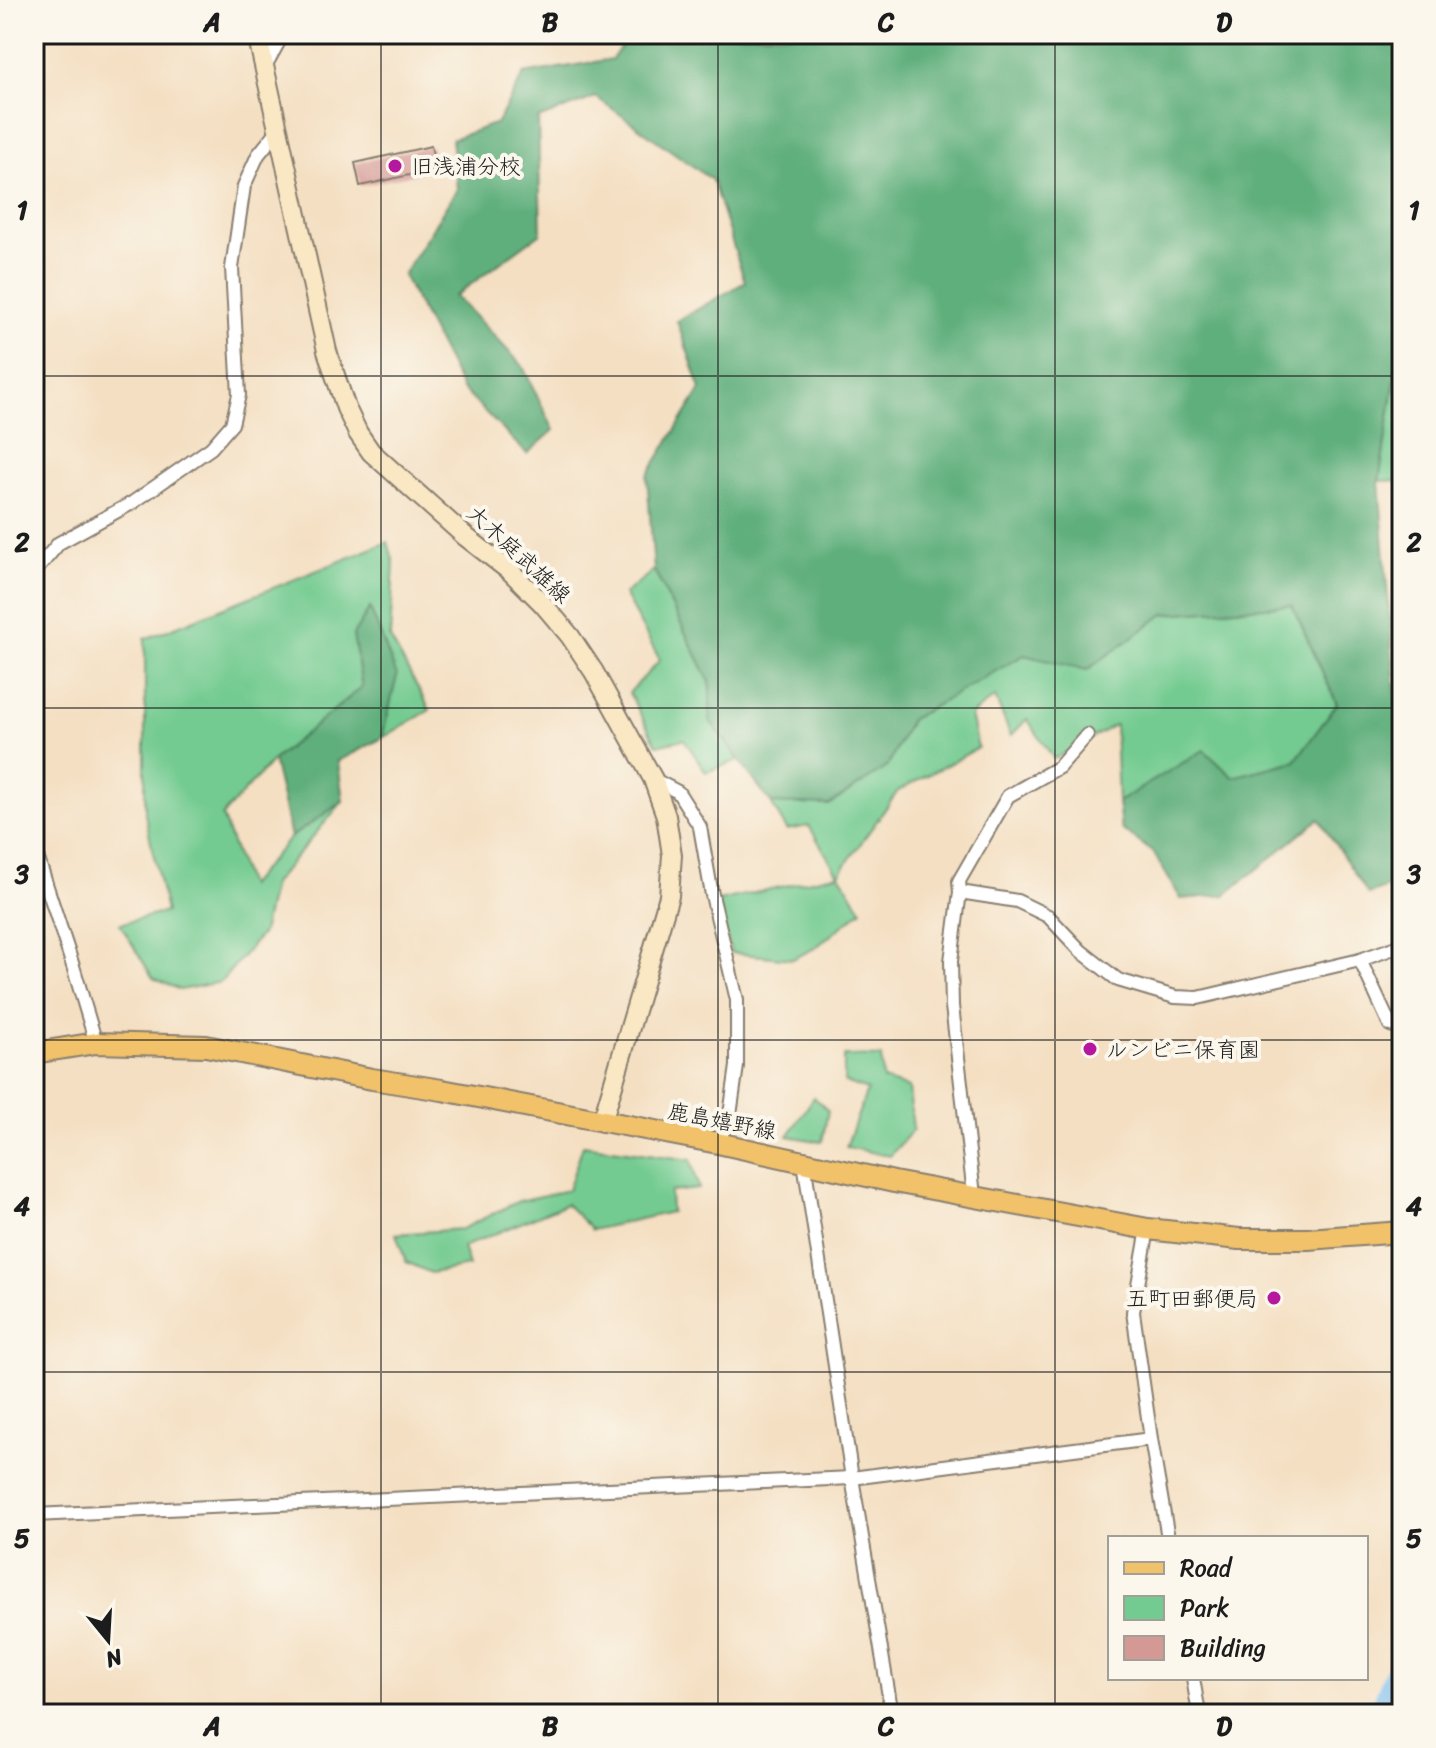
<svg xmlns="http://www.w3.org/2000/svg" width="1436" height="1748" font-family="Sriracha,'Klee One',sans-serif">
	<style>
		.green { fill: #73cb91; stroke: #487456; stroke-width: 2 }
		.forest { fill: #5eaf7b; stroke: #3d664c; stroke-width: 2 }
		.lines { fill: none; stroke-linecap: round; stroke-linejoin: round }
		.stream { stroke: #7abdf0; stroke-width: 5 }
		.river { stroke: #7abdf0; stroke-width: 28 }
		.building { fill: #d49895 }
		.street-casing { stroke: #887e6f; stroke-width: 16 }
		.secondary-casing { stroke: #887e6f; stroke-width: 22 }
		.primary-casing { stroke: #887e6f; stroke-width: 24 }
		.street { stroke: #fff; stroke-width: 12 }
		.secondary { stroke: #fae7c3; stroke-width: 18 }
		.primary { stroke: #f2c26a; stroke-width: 20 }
		.grid { fill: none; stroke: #1c1c1c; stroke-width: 2; stroke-opacity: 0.55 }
		.poi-dot { fill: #b5179e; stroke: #fbf7ec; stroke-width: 3 }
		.labels { text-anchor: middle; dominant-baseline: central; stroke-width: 8; stroke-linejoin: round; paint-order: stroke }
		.poi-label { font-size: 22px; fill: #1c1c1c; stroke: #fbf7ec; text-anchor: start }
		.street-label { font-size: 22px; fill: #1c1c1c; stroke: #fbf7ec }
		.neatline { fill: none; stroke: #1c1c1c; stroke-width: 3 }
		.grid-label { font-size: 26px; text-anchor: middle; font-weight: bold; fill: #1c1c1c }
	</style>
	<rect width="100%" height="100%" fill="#fbf7ec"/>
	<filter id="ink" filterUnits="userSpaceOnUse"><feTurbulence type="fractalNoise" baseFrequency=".0125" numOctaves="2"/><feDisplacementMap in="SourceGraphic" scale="16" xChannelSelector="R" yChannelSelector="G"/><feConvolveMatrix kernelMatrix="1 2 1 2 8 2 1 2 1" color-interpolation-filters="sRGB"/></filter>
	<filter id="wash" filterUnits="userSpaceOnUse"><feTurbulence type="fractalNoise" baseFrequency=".006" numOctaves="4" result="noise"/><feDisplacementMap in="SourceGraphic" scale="32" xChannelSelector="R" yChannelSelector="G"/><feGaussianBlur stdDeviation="1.8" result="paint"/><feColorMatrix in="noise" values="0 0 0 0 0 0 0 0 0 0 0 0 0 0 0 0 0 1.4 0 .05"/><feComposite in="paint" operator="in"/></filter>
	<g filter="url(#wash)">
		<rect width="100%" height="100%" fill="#f4dfc2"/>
		<g class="green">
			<path d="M1402,334V480L1379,481Z"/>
			<path d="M388,542L394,563L390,638L430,710L382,738L338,761L273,760L222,816L248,886L291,837L343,801L273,884L262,933L221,982L180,990L153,978L120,924L166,912L145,814V639Z"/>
			<path d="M654,570L710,682V721L739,760L706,772L684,739L657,745L629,693L660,660L624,594Z"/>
			<path d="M1293,605L1337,704L1295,762L1233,777L1204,751L1118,802L1115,725L1054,759L1027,719L1011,736L995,697L971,715L978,748L898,791L839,874L862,910L815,948L793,959L731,953L718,901L838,874L809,826L787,830L771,803L829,805L888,766L910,720L1024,655L1087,670L1164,614Z"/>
			<path d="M844,1056L881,1057L883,1080L909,1088L913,1130L890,1156L846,1147L867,1090L844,1082Z"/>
			<path d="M814,1097L828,1111L822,1142L788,1136Z"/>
			<path d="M583,1145L691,1160L699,1189L670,1192L671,1212L592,1230L566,1204L463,1247L469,1266L431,1273L406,1262L396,1234L462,1229L519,1201L568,1190Z"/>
		</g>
		<g class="forest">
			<path d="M630,34H1402V334L1379,481L1397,714L1402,740V882L1368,894L1319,819L1225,895L1181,899L1153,852L1121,829L1118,802L1204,750L1233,777L1295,761L1337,704L1292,605L1164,614L1087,670L1024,655L910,720L888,766L829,805L771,803L710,721V682L654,570L647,476L701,389L677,321L745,282L712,180L596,97L538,119L541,233L455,296L522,365L554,430L527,454L462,389L403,275L457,189L452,139L497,123L524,74L612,59Z"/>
			<path d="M370,608L397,676L382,738L338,761L343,801L291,837L273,760L362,687L353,635Z"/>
		</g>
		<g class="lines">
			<path class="stream" d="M1391,1691L1402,1689"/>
			<path class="river" d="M1383,1714L1402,1664"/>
		</g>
		<g id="blocks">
			<path class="building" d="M431,146L436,169L360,186L355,163Z"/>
		</g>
	</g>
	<g filter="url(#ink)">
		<use href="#blocks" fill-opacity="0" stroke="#887e6f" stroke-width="2"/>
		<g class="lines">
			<g class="street-casing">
				<g id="street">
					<path d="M264,68L283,34"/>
					<path d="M34,576L37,569L59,543L132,503L211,448L232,424L239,395L232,268L244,186L258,155L279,129"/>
					<path d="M653,779L678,792L700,827L712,895L737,1000V1066L730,1115L718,1143"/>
					<path d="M34,847L73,966L96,1043"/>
					<path d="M960,892L1017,901L1048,916L1081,951L1118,980L1175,997L1198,998L1360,960L1402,945"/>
					<path d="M1360,960L1390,1025L1402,1028"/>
					<path d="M804,1162L852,1478L892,1714"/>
					<path d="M974,1195L952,1006L951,961L960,892L959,881L1008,796L1059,767L1087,735"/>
					<path d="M1148,1229L1133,1312L1151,1439L1168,1538"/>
					<path d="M34,1515L852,1478L1151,1439"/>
					<path d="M1193,1678L1199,1714"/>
					<path d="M1366,1714L1402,1708"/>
				</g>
			</g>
			<g class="secondary-casing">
				<path id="secondary" d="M257,34L327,351L346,408L358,433L371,452L466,537L511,572L543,604L570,636L594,672L653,779L666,816L672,855L669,896L602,1122"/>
			</g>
			<g class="primary-casing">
				<path id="primary" d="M34,1053L96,1043L206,1046L372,1079L442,1090L718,1143L894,1182L1148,1229L1239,1239H1308L1402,1232"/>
			</g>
			<use href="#street" class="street"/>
			<use href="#secondary" class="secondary"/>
			<use href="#primary" class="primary"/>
		</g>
	</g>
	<path class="grid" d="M381,34V1714M718,34V1714M1055,34V1714M34,376H1402M34,708H1402M34,1040H1402M34,1372H1402"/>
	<g class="poi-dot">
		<circle cx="395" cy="166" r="8"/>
		<circle cx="1090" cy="1049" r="8"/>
		<circle cx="1274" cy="1298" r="8"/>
	</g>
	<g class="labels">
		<g class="poi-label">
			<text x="411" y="166">旧浅浦分校</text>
			<text x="1106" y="1049">ルンビニ保育園</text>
			<text x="1258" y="1298" text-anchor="end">五町田郵便局</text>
		</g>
		<g class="street-label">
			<text transform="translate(519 554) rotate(43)">大木庭武雄線</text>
			<text transform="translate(722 1121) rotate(11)">鹿島嬉野線</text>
		</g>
	</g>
	<rect width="1436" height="1748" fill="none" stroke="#fbf7ec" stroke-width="88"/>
	<rect x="1108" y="1536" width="260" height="144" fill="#fbf7ec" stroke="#a29f99" stroke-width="2"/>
	<rect x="1124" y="1562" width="40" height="12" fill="#f2c26a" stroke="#a29f99" stroke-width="2"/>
	<text x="1180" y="1576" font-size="24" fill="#1c1c1c">Road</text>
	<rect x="1124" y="1596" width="40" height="24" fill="#73cb91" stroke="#a29f99" stroke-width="2"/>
	<text x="1180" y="1616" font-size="24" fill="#1c1c1c">Park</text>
	<rect x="1124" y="1636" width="40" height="24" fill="#d49895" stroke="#a29f99" stroke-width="2"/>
	<text x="1180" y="1656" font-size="24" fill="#1c1c1c">Building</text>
	<g transform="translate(108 1640) rotate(162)" stroke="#fbf7ec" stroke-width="6" paint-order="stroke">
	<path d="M0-6L14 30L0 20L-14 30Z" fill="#1c1c1c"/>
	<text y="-12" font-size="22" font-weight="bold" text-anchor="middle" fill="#1c1c1c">N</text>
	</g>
	<rect x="44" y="44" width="1348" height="1660" class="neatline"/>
	<g class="grid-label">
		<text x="212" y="31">A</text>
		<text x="550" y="31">B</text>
		<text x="886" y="31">C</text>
		<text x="1224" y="31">D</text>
		<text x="22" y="219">1</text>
		<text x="1414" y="219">1</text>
		<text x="22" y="551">2</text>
		<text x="1414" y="551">2</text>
		<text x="22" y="883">3</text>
		<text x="1414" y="883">3</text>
		<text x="22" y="1215">4</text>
		<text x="1414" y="1215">4</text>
		<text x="22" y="1547">5</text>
		<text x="1414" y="1547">5</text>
		<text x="212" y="1735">A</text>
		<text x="550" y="1735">B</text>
		<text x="886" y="1735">C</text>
		<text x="1224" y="1735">D</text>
	</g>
</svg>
